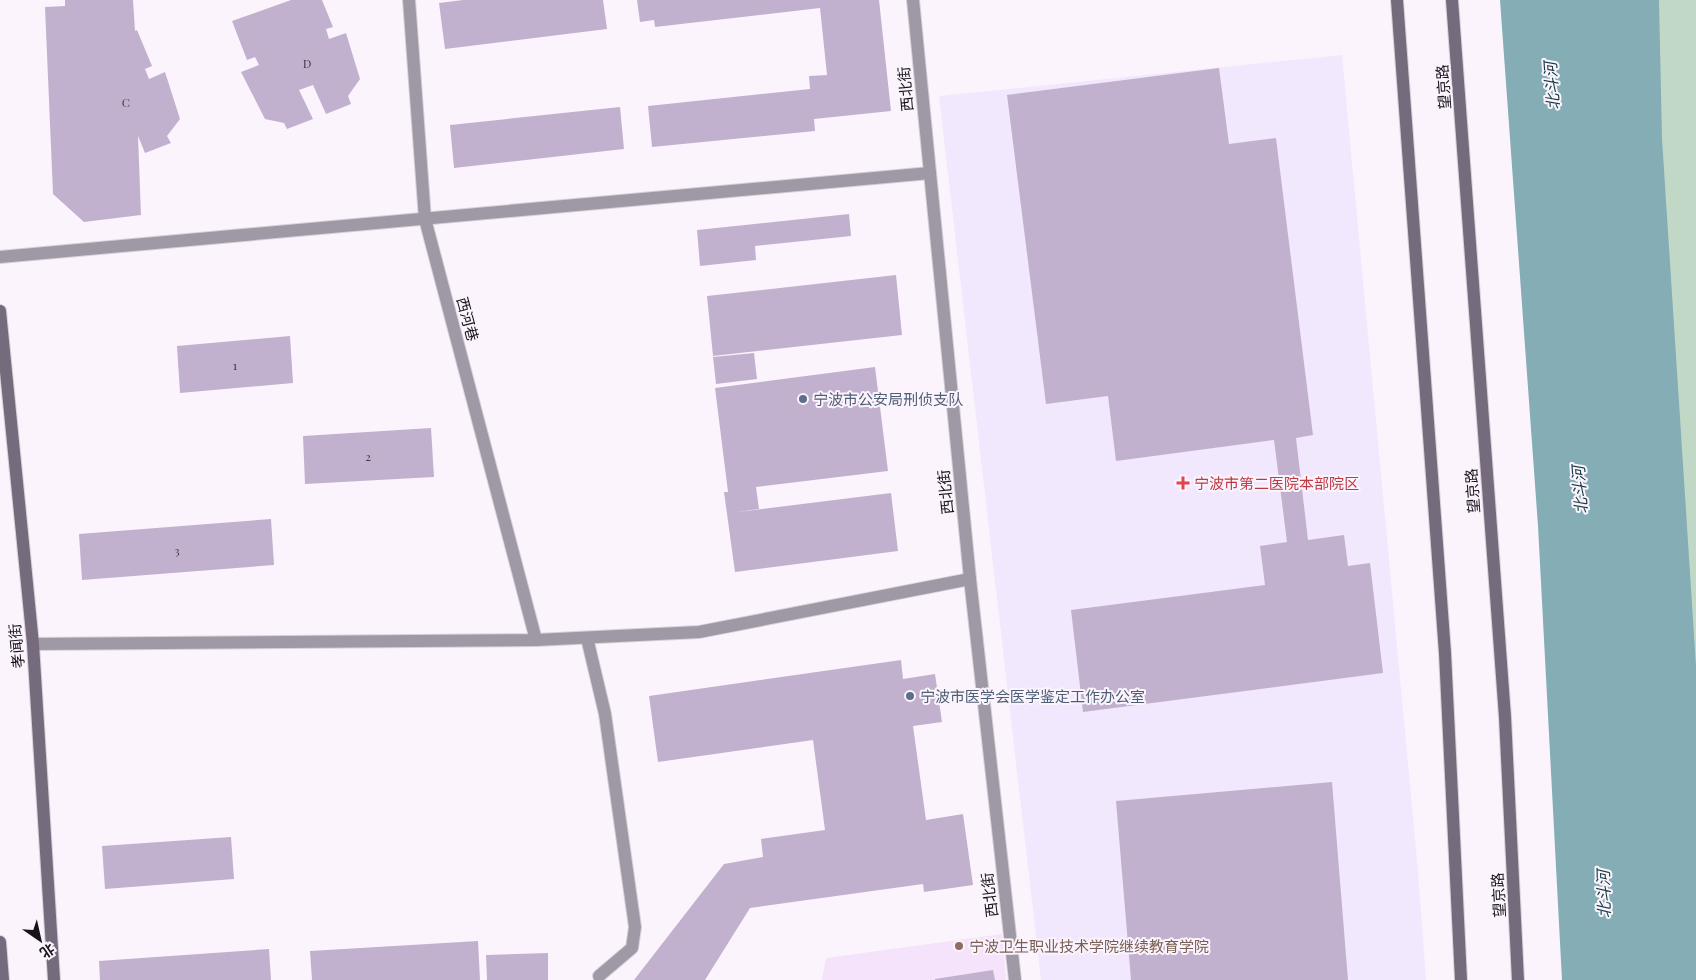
<svg xmlns="http://www.w3.org/2000/svg" width="1696" height="980" font-family="'Playfair Display','Noto Sans SC',serif">
	<style>
		.built { fill: #f4e3fb }
		.medical { fill: #f2e8fd }
		.green { fill: #c2d8c7 }
		.water { fill: #84adb5 }
		.building { fill: #c2b1ce }
		.lines { fill: none; stroke-linecap: round; stroke-linejoin: round }
		.street-casing { stroke: #d7d0d9; stroke-width: 14 }
		.secondary-casing { stroke: #d7d0d9; stroke-width: 14 }
		.street { stroke: #9f98a5; stroke-width: 12 }
		.secondary { stroke: #756b7d; stroke-width: 12 }
		.service-dot { fill: #5c6f8a; stroke: #fbf4fd; stroke-width: 2 }
		.health-dot { fill: #e0444e; stroke: #fbf4fd; stroke-width: 2 }
		.education-dot { fill: #8d6e63; stroke: #fbf4fd; stroke-width: 2 }
		.labels { text-anchor: middle; dominant-baseline: central; stroke-width: 4; stroke-linejoin: round; paint-order: stroke }
		.number-label { font-size: 12px; fill: #423a48 }
		.street-label { font-size: 15px; fill: #18131b; stroke: #fbf4fd }
		.service-label { font-size: 15px; fill: #4e5e75; stroke: #fbf4fd; text-anchor: start }
		.health-label { font-size: 15px; fill: #be3a42; stroke: #fbf4fd; text-anchor: start }
		.education-label { font-size: 15px; fill: #785e54; stroke: #fbf4fd; text-anchor: start }
		.water-label { font-size: 16px; font-style: italic; fill: #153c43; stroke: #fbf4fd }
	</style>
	<rect width="100%" height="100%" fill="#fbf4fd"/>
	<path class="built" d="M1002,934L1006,980H822L826,958Z"/>
	<path class="medical" d="M1342,55L1418,871L1426,980H1041L939,96Z"/>
	<path class="green" d="M1642,0H1696V822Z"/>
	<path class="water" d="M1500,0H1659L1662,139L1696,666V980H1562L1538,526Z"/>
	<g class="building">
		<path d="M65,0H133L135,31L137,30L152,66L145,69L149,79L165,72L180,119L167,136L171,143L145,153L138,136L141,215L84,222L53,194L45,7L65,6Z"/>
		<path d="M291,0H322L333,27L326,29L329,39L346,33L360,79L348,96L351,104L326,114L313,85L299,90L313,119L287,129L284,123L265,119L241,72L259,65L255,57L247,60L232,21Z"/>
		<path d="M463,0H603L607,29L445,49L439,3Z"/>
		<path d="M637,0H879L891,111L814,119L815,131L652,147L648,106L810,89L809,76L827,75L820,8L655,27L654,20L640,22Z"/>
		<path d="M1219,68L1229,144L1276,138L1313,435L1296,438L1308,540L1344,535L1348,566L1370,563L1383,673L1083,712L1071,610L1265,585L1260,546L1287,542L1274,440L1116,461L1108,396L1046,404L1007,95Z"/>
		<path d="M620,107L624,149L454,168L450,125Z"/>
		<path d="M849,214L851,236L755,246L756,260L700,266L697,230Z"/>
		<path d="M896,275L902,335L713,356L707,296Z"/>
		<path d="M290,336L293,383L180,393L177,346Z"/>
		<path d="M754,353L757,379L716,384L713,357Z"/>
		<path d="M875,367L888,471L756,487L759,509L730,513L891,493L898,551L735,572L724,492H728L715,388Z"/>
		<path d="M431,428L434,477L305,484L303,436Z"/>
		<path d="M271,519L274,565L82,580L79,534Z"/>
		<path d="M901,660L903,679L935,674L942,722L913,726L926,820L963,814L973,885L924,892L923,884L750,908L705,980H634L724,864L763,857L761,839L825,830L813,740L658,762L649,696Z"/>
		<path d="M1332,782L1348,980H1131L1116,801Z"/>
		<path d="M231,837L234,879L105,889L102,846Z"/>
		<path d="M478,941L480,980H312L310,951Z"/>
		<path d="M269,949L271,980H100L99,961Z"/>
		<path d="M548,953V980H487L486,955Z"/>
		<path d="M993,970L995,980H935V979Z"/>
	</g>
	<g class="lines">
		<g class="street-casing">
			<g id="street">
				<path d="M409,0L425,219L536,640"/>
				<path d="M913,0L970,579L1015,980"/>
				<path d="M0,257L930,173"/>
				<path d="M587,638L605,714L635,927L632,948L599,976"/>
				<path d="M33,644L536,640L699,632L970,579"/>
			</g>
		</g>
		<g class="secondary-casing">
			<g id="secondary">
				<path d="M1397,0L1445,653L1461,980"/>
				<path d="M1452,0L1505,717L1518,980"/>
				<path d="M0,311L33,644L54,980"/>
				<path d="M0,942L3,980"/>
			</g>
		</g>
		<use href="#street" class="street"/>
		<use href="#secondary" class="secondary"/>
	</g>
	<g class="service-dot">
		<circle cx="803" cy="399" r="5"/>
		<circle cx="910" cy="696" r="5"/>
	</g>
	<path class="health-dot" d="M1180.5 475.5h5v5h5v5h-5v5h-5v-5h-5v-5h5z"/>
	<circle class="education-dot" cx="959" cy="946" r="5"/>
	<g class="labels">
		<g class="number-label">
			<text x="307" y="63">D</text>
			<text x="126" y="102">C</text>
			<text x="235" y="365">1</text>
			<text x="368" y="456">2</text>
			<text x="177" y="550">3</text>
		</g>
		<g class="street-label">
			<text transform="translate(1443 87) rotate(-94)">望京路</text>
			<text transform="translate(905 89) rotate(-95)">西北街</text>
			<text transform="translate(468 319) rotate(75)">西河巷</text>
			<text transform="translate(1472 491) rotate(-94)">望京路</text>
			<text transform="translate(945 492) rotate(-96)">西北街</text>
			<text transform="translate(16 646) rotate(-95)">孝闻街</text>
			<text transform="translate(989 895) rotate(-97)">西北街</text>
			<text transform="translate(1498 895) rotate(-93)">望京路</text>
		</g>
		<g class="service-label">
			<text x="813" y="399">宁波市公安局刑侦支队</text>
			<text x="920" y="696">宁波市医学会医学鉴定工作办公室</text>
		</g>
		<g class="health-label">
			<text x="1194" y="483">宁波市第二医院本部院区</text>
		</g>
		<g class="education-label">
			<text x="969" y="946">宁波卫生职业技术学院继续教育学院</text>
		</g>
		<g class="water-label">
			<text transform="translate(1551 86) rotate(-94)">北斗河</text>
			<text transform="translate(1579 490) rotate(-94)">北斗河</text>
			<text transform="translate(1603 894) rotate(-91)">北斗河</text>
		</g>
	</g>
	<g transform="translate(40 940) rotate(146)" stroke="#fbf4fd" stroke-width="4" paint-order="stroke">
	<path d="M0-4L9 19L0 12L-9 19Z" fill="#18131b"/>
	<text y="-8" font-size="14" font-weight="bold" text-anchor="middle" fill="#18131b">北</text>
	</g>
</svg>
